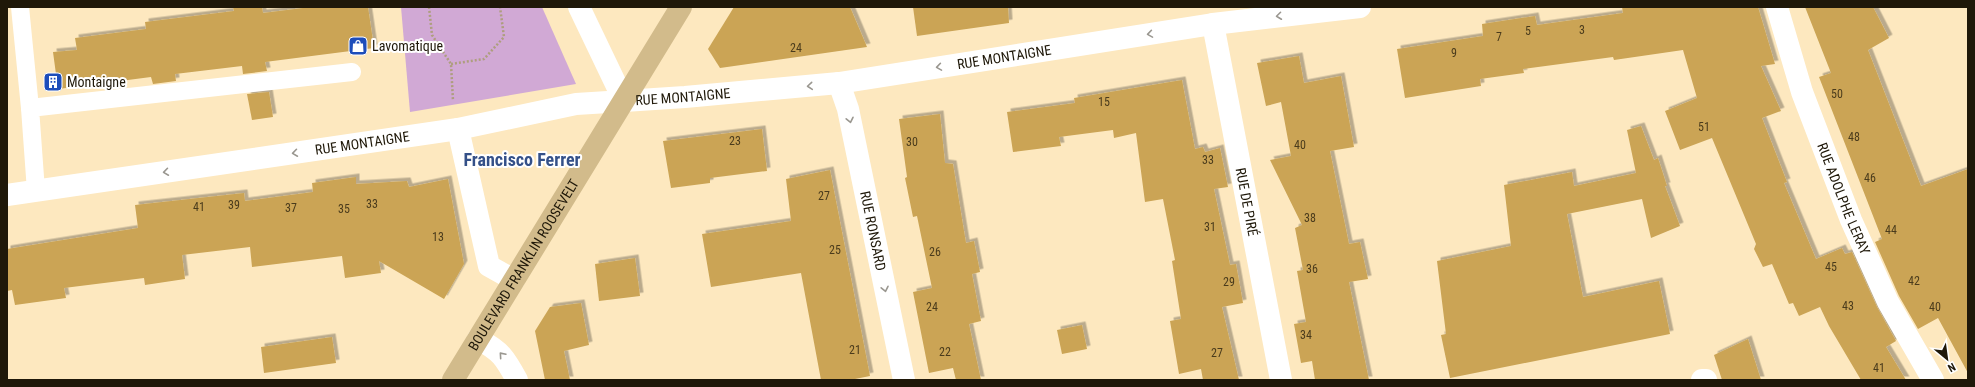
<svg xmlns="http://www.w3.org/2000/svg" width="1975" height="387" font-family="'Roboto Condensed',sans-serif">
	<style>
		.green { fill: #d1a9d5 }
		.building { fill: #cba454; filter: url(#shadow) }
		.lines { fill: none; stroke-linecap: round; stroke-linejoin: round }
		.path { stroke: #ae9e7e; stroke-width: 2.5; stroke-dasharray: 2 2; stroke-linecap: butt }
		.service { stroke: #fff; stroke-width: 18 }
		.pedestrian { stroke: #fff; stroke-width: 22 }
		.minor { stroke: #fff; stroke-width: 22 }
		.tertiary { stroke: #fff; stroke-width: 22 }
		.primary { stroke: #d2bb8b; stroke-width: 22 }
		.oneway { stroke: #9a9790 }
		.labels { text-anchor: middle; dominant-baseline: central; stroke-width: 4; stroke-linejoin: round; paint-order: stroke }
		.number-label { font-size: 12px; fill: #4a3b1c }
		.poi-label { font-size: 14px; fill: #1f1809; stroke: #fff; text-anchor: start }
		.street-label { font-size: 14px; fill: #1f1809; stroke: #fff }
		.district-label { font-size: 18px; font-weight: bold; fill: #345088; stroke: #fff }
	</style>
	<defs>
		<filter id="shadow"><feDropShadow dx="3.5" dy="-3.5" stdDeviation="0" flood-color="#0004"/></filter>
	</defs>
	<rect width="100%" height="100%" fill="#fde8bf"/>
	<path class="green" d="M401,7H542L576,84L410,112Z"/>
	<g class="building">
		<path d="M233,7H262L263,13L311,7H368L374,48L265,62L267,71L243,74L242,66L175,74L176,81L153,84L151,77L58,89L53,52L77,50L75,38L146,29L145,22L234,11Z"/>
		<path d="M734,7H850L867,47L720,68L708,49Z"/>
		<path d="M913,7H1008L1009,23L917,36Z"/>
		<path d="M1622,7H1758L1775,64L1761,66L1781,111L1762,118L1787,182L1784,183L1816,259L1842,248L1845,254L1852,252L1877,307L1896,341L1886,347L1906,380H1861L1829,326L1820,307L1799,316L1793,303L1789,304L1772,264L1763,267L1754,249L1756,244L1712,138L1680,150L1665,111L1697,98L1683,50L1614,60L1613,57L1523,69L1524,73L1480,79L1481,86L1405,98L1397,49L1483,36L1482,24L1535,16L1537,25L1623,13Z"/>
		<path d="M1805,7H1873L1889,38L1868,50L1921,186L1968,169V373L1938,318L1918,329L1899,296L1875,242L1882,239L1819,77L1831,73Z"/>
		<path d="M1299,56L1304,83L1341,76L1354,147L1330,151L1349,244L1360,242L1368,279L1349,282L1369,380H1315L1312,361L1301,363L1294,324L1306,322L1297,271L1303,270L1295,228L1302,225L1270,160L1291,156L1281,102L1266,106L1257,63Z"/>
		<path d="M1182,80L1195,149L1203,147L1205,152L1220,148L1228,187L1214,189L1230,265L1236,264L1243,303L1222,307L1239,380H1203L1201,369L1179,374L1170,321L1181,319L1172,261L1175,260L1163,199L1145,202L1136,133L1114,138L1113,130L1059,137L1061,146L1013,152L1007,112L1075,103L1074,98Z"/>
		<path d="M269,92L273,117L252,120L247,94Z"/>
		<path d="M940,114L945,163L953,164L966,243L974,241L980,272L972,274L981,321L969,324L981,380H956L953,368L929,373L913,292L932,288L917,216L913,217L905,178L907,177L899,119Z"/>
		<path d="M1641,126L1654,160L1658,158L1667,186H1665L1680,226L1651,238L1642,199L1567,214L1583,297L1659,281L1670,334L1450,378L1441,335L1446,334L1437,261L1511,246L1504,185L1572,172L1574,186L1636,173L1627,130Z"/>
		<path d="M762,129L767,171L710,178V183L671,188L663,141Z"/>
		<path d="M830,170L870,376L850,380H821L801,273L711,287L702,234L791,221L786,179Z"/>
		<path d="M356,177V184L407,181L409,187L448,179L464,264L444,299L379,261L381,273L345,278L342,256L252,267L250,247L182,255L185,279L145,285L144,278L64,288L66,298L15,305L12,290L7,291V249L138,228L135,205L244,193L245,201L313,192L312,183Z"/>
		<path d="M635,258L640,296L599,301L595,264Z"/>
		<path d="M581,303L589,345L564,351L570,380H545L535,331L550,307Z"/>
		<path d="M1082,325L1087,349L1062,354L1057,330Z"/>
		<path d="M332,337L336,363L264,373L261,347Z"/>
		<path d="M1748,339L1761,380H1722L1714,355Z"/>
	</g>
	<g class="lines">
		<g class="path">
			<path d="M429,7L432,35L451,64L453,101"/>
			<path d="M451,64L484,59L504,37L500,7"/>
		</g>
		<g class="service">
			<path d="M20,7L30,108"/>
			<path d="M36,191L30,108L352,72"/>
		</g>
		<path class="pedestrian" d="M458,129L576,104L624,101"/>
		<g class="minor">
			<path id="s1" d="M1777,7L1802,92L1851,220L1888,302L1933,380"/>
			<path id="s2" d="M1213,24L1281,380"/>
			<path id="s3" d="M839,83L848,109L904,380"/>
			<path id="s4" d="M624,101L685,97L839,83L1213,24L1360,7"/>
			<path id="s5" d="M7,195L458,129L489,266L514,280"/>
			<path d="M478,339C501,351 505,358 517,380"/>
			<path d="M1702,380H1706"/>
		</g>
		<path class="tertiary" d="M579,7L624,101"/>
		<path class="primary" id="s6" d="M453,380L681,7"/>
	</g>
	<defs><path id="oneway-chevron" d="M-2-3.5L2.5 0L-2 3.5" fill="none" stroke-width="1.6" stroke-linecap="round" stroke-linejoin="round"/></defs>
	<g class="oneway">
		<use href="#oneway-chevron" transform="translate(1279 16) rotate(173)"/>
		<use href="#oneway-chevron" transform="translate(1150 34) rotate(171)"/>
		<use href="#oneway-chevron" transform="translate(939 67) rotate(171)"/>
		<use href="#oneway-chevron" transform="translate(810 86) rotate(175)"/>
		<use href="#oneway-chevron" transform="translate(850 120) rotate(78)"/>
		<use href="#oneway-chevron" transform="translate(295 153) rotate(172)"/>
		<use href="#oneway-chevron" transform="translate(166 172) rotate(172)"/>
		<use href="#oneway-chevron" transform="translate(885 289) rotate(78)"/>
		<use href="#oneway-chevron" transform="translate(502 355) rotate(-131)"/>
	</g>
	<defs>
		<g id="shop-square" transform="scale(1)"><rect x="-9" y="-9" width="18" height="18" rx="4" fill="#1d4dba" stroke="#fff"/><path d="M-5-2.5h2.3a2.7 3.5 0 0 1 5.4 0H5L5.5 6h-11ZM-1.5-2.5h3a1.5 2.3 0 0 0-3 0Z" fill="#fff"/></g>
		<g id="building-square" transform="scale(1)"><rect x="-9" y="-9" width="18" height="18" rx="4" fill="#1d4dba" stroke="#fff"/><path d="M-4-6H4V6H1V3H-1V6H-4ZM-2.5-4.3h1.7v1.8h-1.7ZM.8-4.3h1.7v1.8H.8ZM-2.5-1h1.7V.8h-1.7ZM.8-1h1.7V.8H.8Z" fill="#fff"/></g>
	</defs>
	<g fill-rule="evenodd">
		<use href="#shop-square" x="358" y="46"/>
		<use href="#building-square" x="53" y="82"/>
	</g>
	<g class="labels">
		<g class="number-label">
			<text x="1582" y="30">3</text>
			<text x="1528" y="31">5</text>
			<text x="1499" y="37">7</text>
			<text x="796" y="48">24</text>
			<text x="1454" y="53">9</text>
			<text x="1837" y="94">50</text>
			<text x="1104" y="102">15</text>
			<text x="1704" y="127">51</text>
			<text x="1854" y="137">48</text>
			<text x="735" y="141">23</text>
			<text x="912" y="142">30</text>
			<text x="1300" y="145">40</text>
			<text x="1208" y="160">33</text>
			<text x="1870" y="178">46</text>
			<text x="824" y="196">27</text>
			<text x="372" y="204">33</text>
			<text x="234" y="205">39</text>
			<text x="199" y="207">41</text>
			<text x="291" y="208">37</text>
			<text x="344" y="209">35</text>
			<text x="1310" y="218">38</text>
			<text x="1210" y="227">31</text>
			<text x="1891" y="230">44</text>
			<text x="438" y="237">13</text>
			<text x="835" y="250">25</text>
			<text x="935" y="252">26</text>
			<text x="1831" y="267">45</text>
			<text x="1312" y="269">36</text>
			<text x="1914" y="281">42</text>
			<text x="1229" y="282">29</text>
			<text x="1848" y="306">43</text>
			<text x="932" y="307">24</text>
			<text x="1935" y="307">40</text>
			<text x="1306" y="335">34</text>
			<text x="855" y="350">21</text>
			<text x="945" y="352">22</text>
			<text x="1217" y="353">27</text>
			<text x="1879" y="368">41</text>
		</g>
		<g class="poi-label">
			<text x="372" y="46">Lavomatique</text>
			<text x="67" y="82">Montaigne</text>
		</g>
		<g class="street-label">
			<text stroke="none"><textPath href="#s4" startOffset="383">RUE MONTAIGNE</textPath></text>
			<text stroke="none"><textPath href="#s4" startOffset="59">RUE MONTAIGNE</textPath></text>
			<text stroke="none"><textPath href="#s5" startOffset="359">RUE MONTAIGNE</textPath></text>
			<text stroke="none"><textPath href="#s1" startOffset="203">RUE ADOLPHE LERAY</textPath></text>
			<text stroke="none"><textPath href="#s2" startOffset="181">RUE DE PIRÉ</textPath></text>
			<text stroke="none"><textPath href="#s3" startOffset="152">RUE RONSARD</textPath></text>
			<text stroke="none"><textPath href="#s6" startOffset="135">BOULEVARD FRANKLIN ROOSEVELT</textPath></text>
		</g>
		<g class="district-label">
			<text x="522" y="159">Francisco Ferrer</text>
		</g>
	</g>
	<rect width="1975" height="387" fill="none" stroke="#1f1809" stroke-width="16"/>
	<g transform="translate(1947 359) rotate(151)" stroke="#ffffff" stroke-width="3" paint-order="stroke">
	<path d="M0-3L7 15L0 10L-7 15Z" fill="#1f1809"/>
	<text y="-6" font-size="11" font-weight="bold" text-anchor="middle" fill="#1f1809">N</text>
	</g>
</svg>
